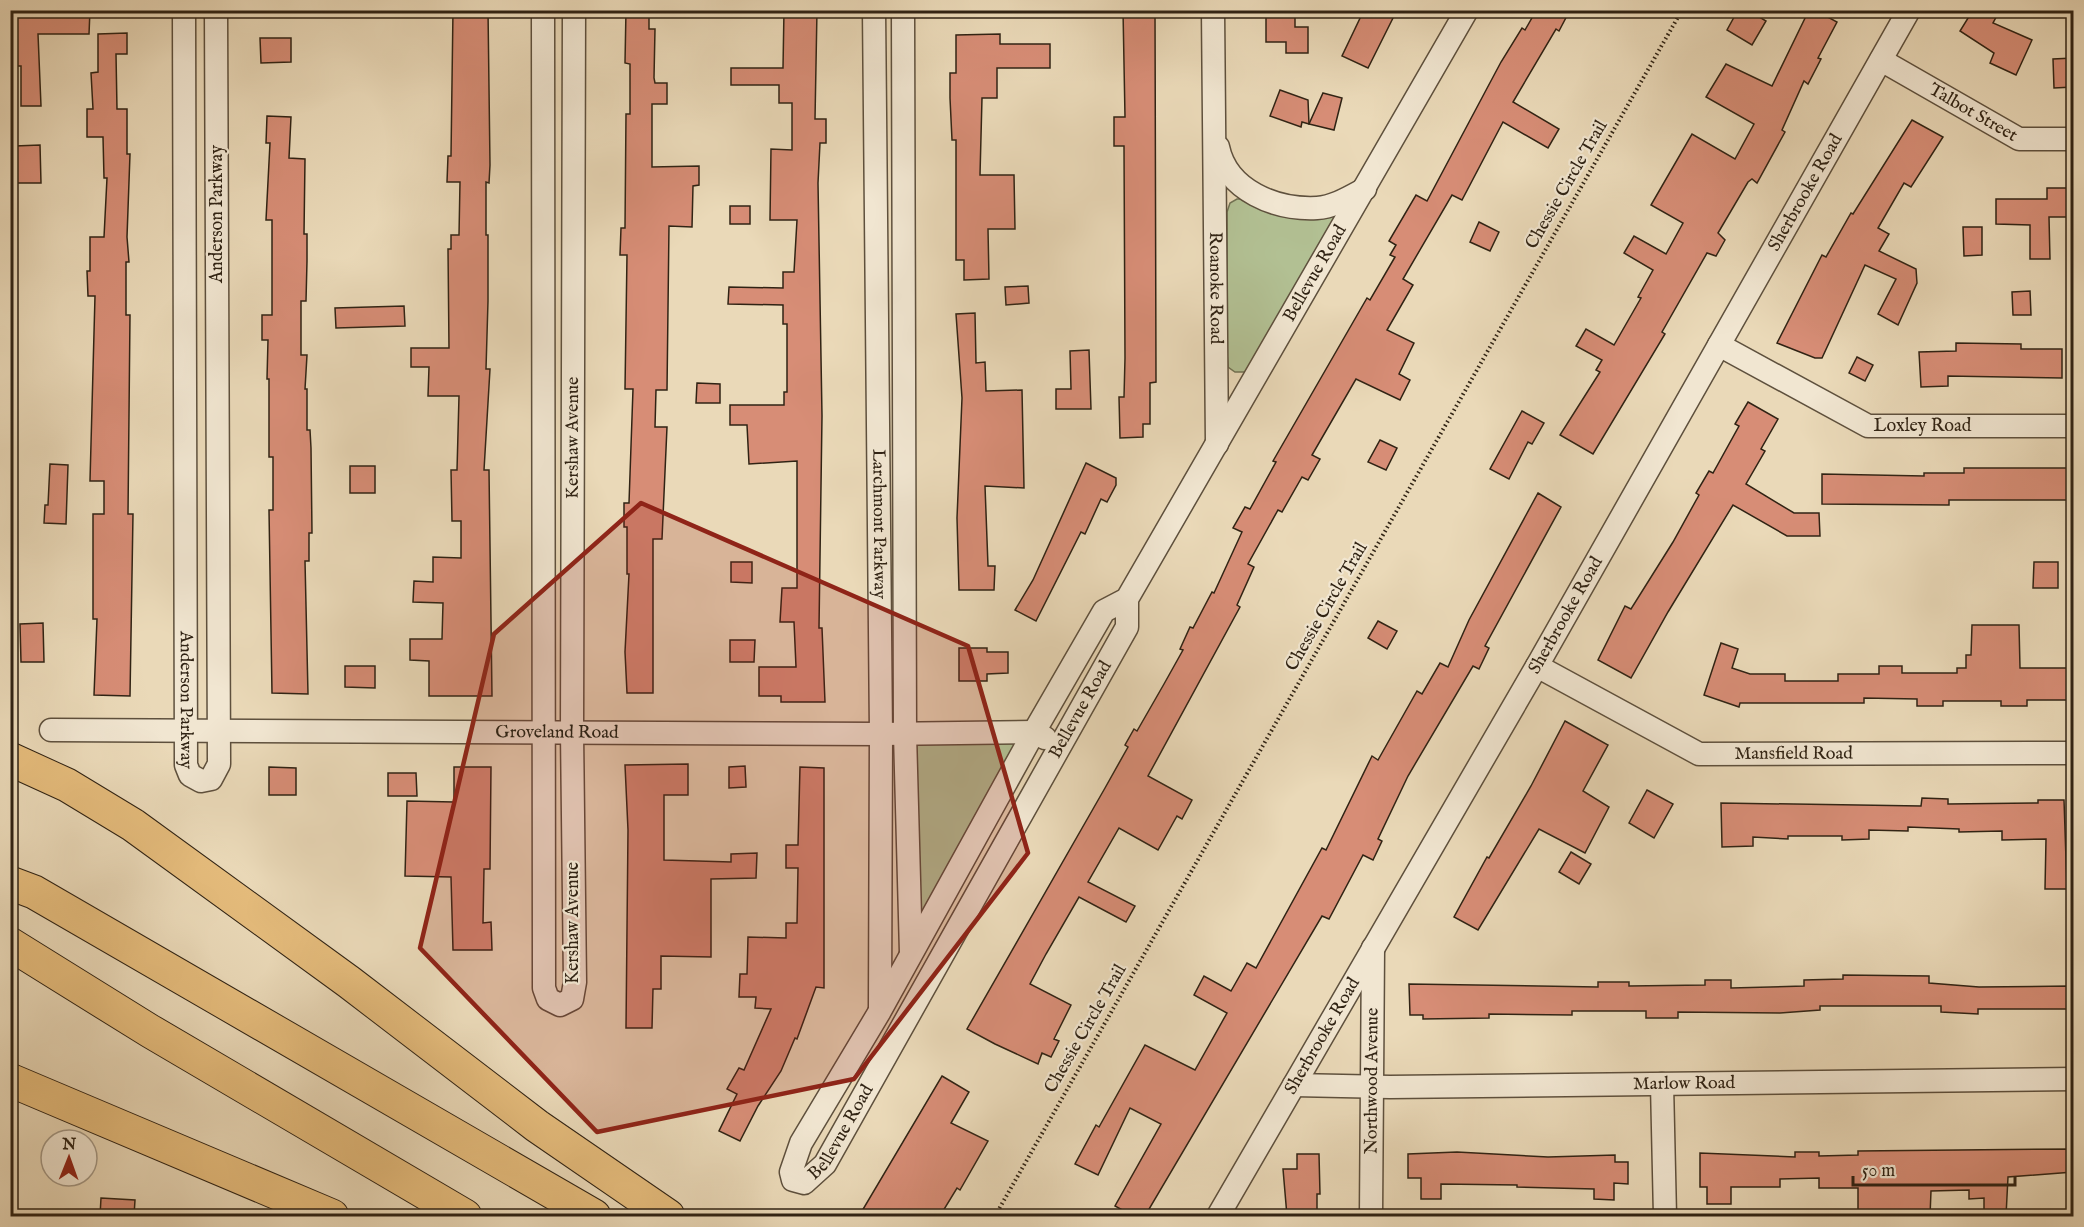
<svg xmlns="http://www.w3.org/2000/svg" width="2084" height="1227" font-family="'IM FELL English',serif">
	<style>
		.green { fill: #b2c093; stroke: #717254; stroke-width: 1.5 }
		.building { fill: #d78d76; stroke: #302314; stroke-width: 1.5 }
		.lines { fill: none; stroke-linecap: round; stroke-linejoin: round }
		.minor-casing { stroke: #5e503d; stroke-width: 25 }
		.motorway-casing { stroke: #302314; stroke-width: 35 }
		.path { stroke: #302314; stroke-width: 4; stroke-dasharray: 1.5 3; stroke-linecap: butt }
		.minor { stroke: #f1e6d1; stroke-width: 22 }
		.motorway { stroke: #e5bc7c; stroke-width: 33 }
		.marked { fill: #8f2418; fill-opacity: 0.2; stroke: #8f2418; stroke-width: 4.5; stroke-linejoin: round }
		.labels { text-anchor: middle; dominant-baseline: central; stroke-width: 4.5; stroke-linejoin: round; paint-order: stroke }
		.street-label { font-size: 18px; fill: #302314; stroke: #f1e6d1 }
	</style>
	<rect width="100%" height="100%" fill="#ead9b8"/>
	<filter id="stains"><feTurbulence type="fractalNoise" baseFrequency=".00333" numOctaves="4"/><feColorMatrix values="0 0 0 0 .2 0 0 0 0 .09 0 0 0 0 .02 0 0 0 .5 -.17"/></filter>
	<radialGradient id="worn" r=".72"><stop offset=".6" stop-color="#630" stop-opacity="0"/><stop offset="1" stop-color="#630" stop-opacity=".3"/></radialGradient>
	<g class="green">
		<path d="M1237,199H1247L1294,217L1341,216L1247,372H1235L1228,367L1227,353V212L1230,203Z"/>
		<path d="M1025,736L929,905L922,911L917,906L911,739Z"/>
	</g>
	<g class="building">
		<path d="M13,10H90L89,34H38L41,106H21V66H13Z"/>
		<path d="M453,10H488L490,165L489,183L486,182V235H488V301L486,369H490L484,470H489L492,696H429V661L410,660V639H442L443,603L413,602L414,581L433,582V557L461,558V521H452L451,470H457L459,396H428L429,367H411V348H449L448,249H451V235H459L460,182H447L448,156H451Z"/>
		<path d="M626,10H649V29H655L654,78L655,83H667V104H652V167L699,166V185L693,186L692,227L669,226L667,390H656L655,427H667L662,539H653V693H627L625,652L629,574H627V527H624V503H629L633,389H625L627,255H620L621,228H625L626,114H630V64L625,63Z"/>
		<path d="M784,10H817L815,119H826V143H820L818,183L822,416L819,628H822L825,702H781V696H759V667H796L794,622H780L782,588H797V461L749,464L747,425H730V405H784V392H787V324H783V305L728,304L729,287L783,288V272H794L797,220H770L771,149L792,150V103H779V85H731V68H783Z"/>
		<path d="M1123,10H1155L1156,382L1150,383V424H1143V437L1120,438L1119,397H1124L1125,358L1124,146H1114V117H1125Z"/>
		<path d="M1522,10H1570L1559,31L1556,29L1513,102L1559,129L1548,148L1503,122L1462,200L1452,195L1403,279L1413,285L1387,330L1414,343L1399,374L1410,380L1400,400L1356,379L1312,455L1320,459L1308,480L1302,477L1282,512L1278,510L1248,564L1254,567L1237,605L1240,607L1148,776L1192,800L1182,819L1177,816L1158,850L1119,828L1088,882L1135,906L1126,922L1079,897L1046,954L1030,984L1071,1005L1054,1039L1059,1041L1051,1057L1042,1053L1038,1064L995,1044L967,1029L1105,788L1128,747L1125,745L1134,729L1137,731L1164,684L1183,650L1180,649L1190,627L1193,628L1212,592L1214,593L1242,532L1233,528L1245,507L1250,509L1276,462L1273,461L1367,298L1370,300L1395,257L1390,255L1396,245L1389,241L1416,195L1427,201L1501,62L1522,28L1525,30L1533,16Z"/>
		<path d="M1738,10H1748L1766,21L1752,45L1727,30Z"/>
		<path d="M1809,10H1815L1837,22L1818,58L1821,59L1808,84L1804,81L1782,130L1785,132L1757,183L1752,179L1748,182L1718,233L1725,240L1716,256L1707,253L1662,332L1665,334L1593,454L1560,435L1600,372L1596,370L1602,360L1576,346L1586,329L1614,345L1641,298L1638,297L1653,270L1624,253L1634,236L1666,254L1683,223L1651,205L1692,134L1735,159L1754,124L1706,97L1726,64L1772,86Z"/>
		<path d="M1973,10H2000L1993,23L2032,40L2016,75L1990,63L1994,53L1960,31Z"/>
		<path d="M1266,12H1295V27H1308V53H1286V42H1266Z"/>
		<path d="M1363,12H1396L1368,68L1342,56Z"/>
		<path d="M127,33V54H116L117,109H127V154H130L127,237L129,262H126V315H130L128,514H133L130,696L94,695L97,619H93V514H104V481H90L95,296H88L87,271H90V237H104L107,178H104L103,137H87V109H93L91,73L98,72V34Z"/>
		<path d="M1000,34V44H1050V68H997V98H982L980,175H1014L1015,229H988L989,279L964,280V260H956V140H952L950,98V73H956V35Z"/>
		<path d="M260,38H291V62L261,63Z"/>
		<path d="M2073,58V87L2054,88L2053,59Z"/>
		<path d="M1280,90L1308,100L1309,124L1302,122L1301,127L1270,116Z"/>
		<path d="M1323,93L1342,98L1334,130L1309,124Z"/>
		<path d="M267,116L291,117L289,158L305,159L304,234H307V261L306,301H301V355H307L305,389H307V430H310L311,448L312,533H309V561H305L308,694L272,693L269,510H273V457H269V379H267L268,340H262V315H272V220H266L270,143H266Z"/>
		<path d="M1912,120L1943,137L1911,187L1904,183L1878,228L1889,234L1879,251L1916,269L1917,283L1898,325L1878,314L1896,279L1865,265L1822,358H1815L1777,343L1822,255L1826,257L1851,213L1853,214Z"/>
		<path d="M40,145L41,183H16L15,146Z"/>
		<path d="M2047,188H2071V217H2049L2050,259H2030V225L1996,224V199H2047Z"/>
		<rect x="730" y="206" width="20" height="18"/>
		<path d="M1479,222L1499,232L1490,251L1470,242Z"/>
		<path d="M1963,227H1982V255L1964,256Z"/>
		<path d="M1028,286L1029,303L1006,305L1005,287Z"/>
		<path d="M2030,291L2031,315H2013L2012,292Z"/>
		<path d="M404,306L405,326L336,328L335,308Z"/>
		<path d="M975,313L976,363L985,362L986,391L1022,390L1024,488L985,486L988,566H995L994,590H959L957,518L962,398L956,314Z"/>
		<path d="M1956,343L2021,344V349H2062V378L1948,376V386L1921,387L1919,352L1956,351Z"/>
		<path d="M1089,350L1091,409H1056V389H1071L1070,351Z"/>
		<path d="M1857,357L1873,365L1865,381L1849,373Z"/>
		<path d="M697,383L720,384V403H696Z"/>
		<path d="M1748,402L1778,419L1761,449L1765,451L1746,484L1794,513H1819L1820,536H1787L1733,505L1668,612L1631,678L1598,660L1625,606L1631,609L1673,542L1699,495L1696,493L1709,471L1713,473L1739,426L1735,424Z"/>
		<path d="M1522,411L1544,423L1532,444L1528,442L1509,479L1490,469Z"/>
		<path d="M1380,440L1397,448L1386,470L1368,462Z"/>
		<path d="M1086,463L1116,478V485L1107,502L1101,499L1085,534L1081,532L1036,621L1015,610L1033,580Z"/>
		<path d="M50,464L68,465L66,524L44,523L45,505H48Z"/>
		<rect x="350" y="466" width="25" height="27"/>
		<path d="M1964,468H2069L2068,500H1949V505L1822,504V474L1924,476V473H1964Z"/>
		<path d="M1538,493L1561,507L1485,646L1489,648L1479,669L1473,666L1408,776L1378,839L1382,841L1373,860L1363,855L1329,919L1322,916L1145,1216H1133L1115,1206L1161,1124L1130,1108L1098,1175L1075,1164L1096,1125L1099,1127L1145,1045L1195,1070L1227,1013L1194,995L1204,976L1231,991L1247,963L1256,968L1322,848L1326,850L1372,756L1378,760L1417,691L1422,694L1440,663L1448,667L1469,620Z"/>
		<path d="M731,562H752V583L731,582Z"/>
		<path d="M2034,562H2058V588H2033Z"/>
		<path d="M1378,621L1397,631L1387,649L1368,638Z"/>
		<path d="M43,623L44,662H21L20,624Z"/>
		<path d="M1972,625H2019L2020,668H2068V700H2027V706H2001V701H1943V706H1917V699L1864,698V703H1740L1739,707L1704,695L1721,643L1738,649L1732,668L1750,674H1785V681H1838V674H1879V666H1902V673H1957V668H1966V655H1971Z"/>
		<path d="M730,640H755L754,662H730Z"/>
		<path d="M959,648H987V652H1008V673L987,674V681H959Z"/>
		<path d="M345,666H375V688L345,687Z"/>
		<path d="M1565,721L1608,745L1583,791L1609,807L1585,853L1539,829L1478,930L1454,917L1487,857L1489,858L1531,786Z"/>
		<path d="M688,764V795H664V860L731,862V854L757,853L756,878L711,879V957L661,956V989H653L652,1028H626L628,830L625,765Z"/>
		<path d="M745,766L746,787L729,788V767Z"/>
		<path d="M269,767L296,768V795H269Z"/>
		<path d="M454,767H491L490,869H484L483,923L491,922L492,950H453L451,877L405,876L407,801L454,802Z"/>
		<path d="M800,767L824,768V988L816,987L797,1039L795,1038L781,1071L758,1106L740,1141L719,1131L737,1094L727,1089L739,1068L744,1070L771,1009L755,1008L756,997H739L740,974H747L748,937L786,938V923H797L798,868H786V845H798Z"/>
		<path d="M388,773H416L417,796H388Z"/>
		<path d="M1647,790L1673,804L1654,838L1629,823Z"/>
		<path d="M1922,798L1948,799V804L2038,803V800H2064L2067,889H2045L2046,839L2002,840V831L1959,832V829L1908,827V831L1869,830V839L1842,840V836H1788V839L1753,837V846L1722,847L1721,803L1921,806Z"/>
		<path d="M1571,852L1591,864L1579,884L1559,872Z"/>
		<path d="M1843,975L1929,976V983L1979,987L2069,986V1009H1978V1014L1941,1012V1006H1820V1010L1780,1013L1678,1012V1018H1646V1011H1572V1015L1489,1014V1018L1423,1019V1015H1410L1409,984L1598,987V982H1629V986L1705,985V980H1731V988L1804,986V980L1843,979Z"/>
		<path d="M942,1076L969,1092L951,1123L988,1141L960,1190L957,1188L940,1216H859Z"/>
		<path d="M2072,1149L2073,1172L2008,1177L2006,1216H1984V1198L1969,1199V1190L1931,1191L1930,1216H1858V1188H1819V1178L1780,1179V1187H1731V1204H1707V1187H1700V1153L1795,1157V1152H1819V1156L1858,1155V1151Z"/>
		<path d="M1457,1152L1548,1157L1615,1155V1162H1628V1184L1614,1183V1200L1594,1199V1189L1517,1187V1185L1441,1184V1199H1421V1178H1408V1154Z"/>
		<path d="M1297,1154H1319L1320,1194H1317V1216H1287L1283,1169H1297Z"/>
		<path d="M101,1198L135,1200L134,1216H100Z"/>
	</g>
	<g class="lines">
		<g class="minor-casing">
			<g id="minor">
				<path id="s1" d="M184,10L186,765L190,775L201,781L211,779L219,764L216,10"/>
				<path id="s2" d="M543,10L544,988L548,999L560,1005L572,999L575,982L572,732L574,10"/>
				<path id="s3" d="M874,10L881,734L880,1008"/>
				<path d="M903,10L905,734L911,953"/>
				<path id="s4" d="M1213,10L1217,444"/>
				<path id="s5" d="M1881,60L2019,139H2074"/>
				<path d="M1218,147C1227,191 1276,210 1317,208C1334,207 1350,197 1365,189"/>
				<path id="s6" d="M1719,345L1868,426H2074"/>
				<path id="s7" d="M1127,599L1104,611L1034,732L880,1011L801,1143L791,1172L793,1180L804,1183L825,1164L1127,627V599L1467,10"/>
				<path id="s8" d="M1537,666L1699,754L2074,753"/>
				<path id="s9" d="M51,730L881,734L1034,732L1045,738"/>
				<path d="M1662,1084L1665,1216"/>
				<path id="s10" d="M1294,1085L1390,1087L2074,1079"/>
				<path id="s11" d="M1218,1216L1537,666L1909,10"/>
				<path id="s12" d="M1371,1216L1373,948"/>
			</g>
		</g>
		<g class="motorway-casing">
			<g id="motorway">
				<path d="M10,759L67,785L133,825L349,982L537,1126L668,1216"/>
				<path d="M10,883L34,892L594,1216"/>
				<path d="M10,944L150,1031L465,1216"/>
				<path d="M10,1080L332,1216"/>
			</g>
		</g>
		<path class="path" d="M995,1216L1682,10"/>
		<use href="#minor" class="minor"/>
		<use href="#motorway" class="motorway"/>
	</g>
	<path class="marked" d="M641,503L968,646L1028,853L854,1079L597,1132L420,948L494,634Z"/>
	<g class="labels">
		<g class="street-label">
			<text stroke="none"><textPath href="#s5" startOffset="106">Talbot Street</textPath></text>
			<text transform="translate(1567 185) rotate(-60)">Chessie Circle Trail</text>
			<text stroke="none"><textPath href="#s11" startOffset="1180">Sherbrooke Road</textPath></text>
			<text transform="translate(217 214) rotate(-90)">Anderson Parkway</text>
			<text stroke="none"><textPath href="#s7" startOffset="1737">Bellevue Road</textPath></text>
			<text stroke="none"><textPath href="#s4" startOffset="278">Roanoke Road</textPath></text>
			<text stroke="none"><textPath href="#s6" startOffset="224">Loxley Road</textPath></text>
			<text stroke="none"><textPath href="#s2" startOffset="1578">Kershaw Avenue</textPath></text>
			<text stroke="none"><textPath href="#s3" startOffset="514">Larchmont Parkway</textPath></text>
			<text transform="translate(1327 607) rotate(-60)">Chessie Circle Trail</text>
			<text stroke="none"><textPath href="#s11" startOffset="694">Sherbrooke Road</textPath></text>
			<text stroke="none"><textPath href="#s1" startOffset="690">Anderson Parkway</textPath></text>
			<text stroke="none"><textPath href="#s7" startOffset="1238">Bellevue Road</textPath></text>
			<text stroke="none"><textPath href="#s9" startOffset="506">Groveland Road</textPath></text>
			<text stroke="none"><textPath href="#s8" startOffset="279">Mansfield Road</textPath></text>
			<text transform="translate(573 923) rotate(-90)">Kershaw Avenue</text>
			<text transform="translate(1086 1029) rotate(-60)">Chessie Circle Trail</text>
			<text stroke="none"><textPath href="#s11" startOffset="208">Sherbrooke Road</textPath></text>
			<text stroke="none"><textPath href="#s12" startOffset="135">Northwood Avenue</textPath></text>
			<text stroke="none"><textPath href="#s10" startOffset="390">Marlow Road</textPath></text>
			<text stroke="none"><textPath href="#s7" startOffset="752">Bellevue Road</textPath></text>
		</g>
	</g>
	<rect width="2084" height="1227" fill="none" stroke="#ead9b8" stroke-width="36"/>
	<rect x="12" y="12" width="2060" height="1203" fill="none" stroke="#302314" stroke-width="3"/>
	<rect x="18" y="18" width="2048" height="1191" fill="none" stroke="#302314" stroke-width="1.5"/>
	<g transform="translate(69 1158) rotate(1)"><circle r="28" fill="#f1e6d1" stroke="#a49885" stroke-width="1.5"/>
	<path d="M0-4.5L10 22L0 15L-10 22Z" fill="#8f2418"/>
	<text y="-9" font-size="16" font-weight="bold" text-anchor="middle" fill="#302314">N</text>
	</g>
	<path d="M1853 1176v9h162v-9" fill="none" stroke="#302314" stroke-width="3"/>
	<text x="1862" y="1176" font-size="18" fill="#302314" stroke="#f1e6d1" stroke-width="4.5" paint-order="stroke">50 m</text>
	<rect width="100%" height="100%" filter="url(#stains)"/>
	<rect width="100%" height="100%" fill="url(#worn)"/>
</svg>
